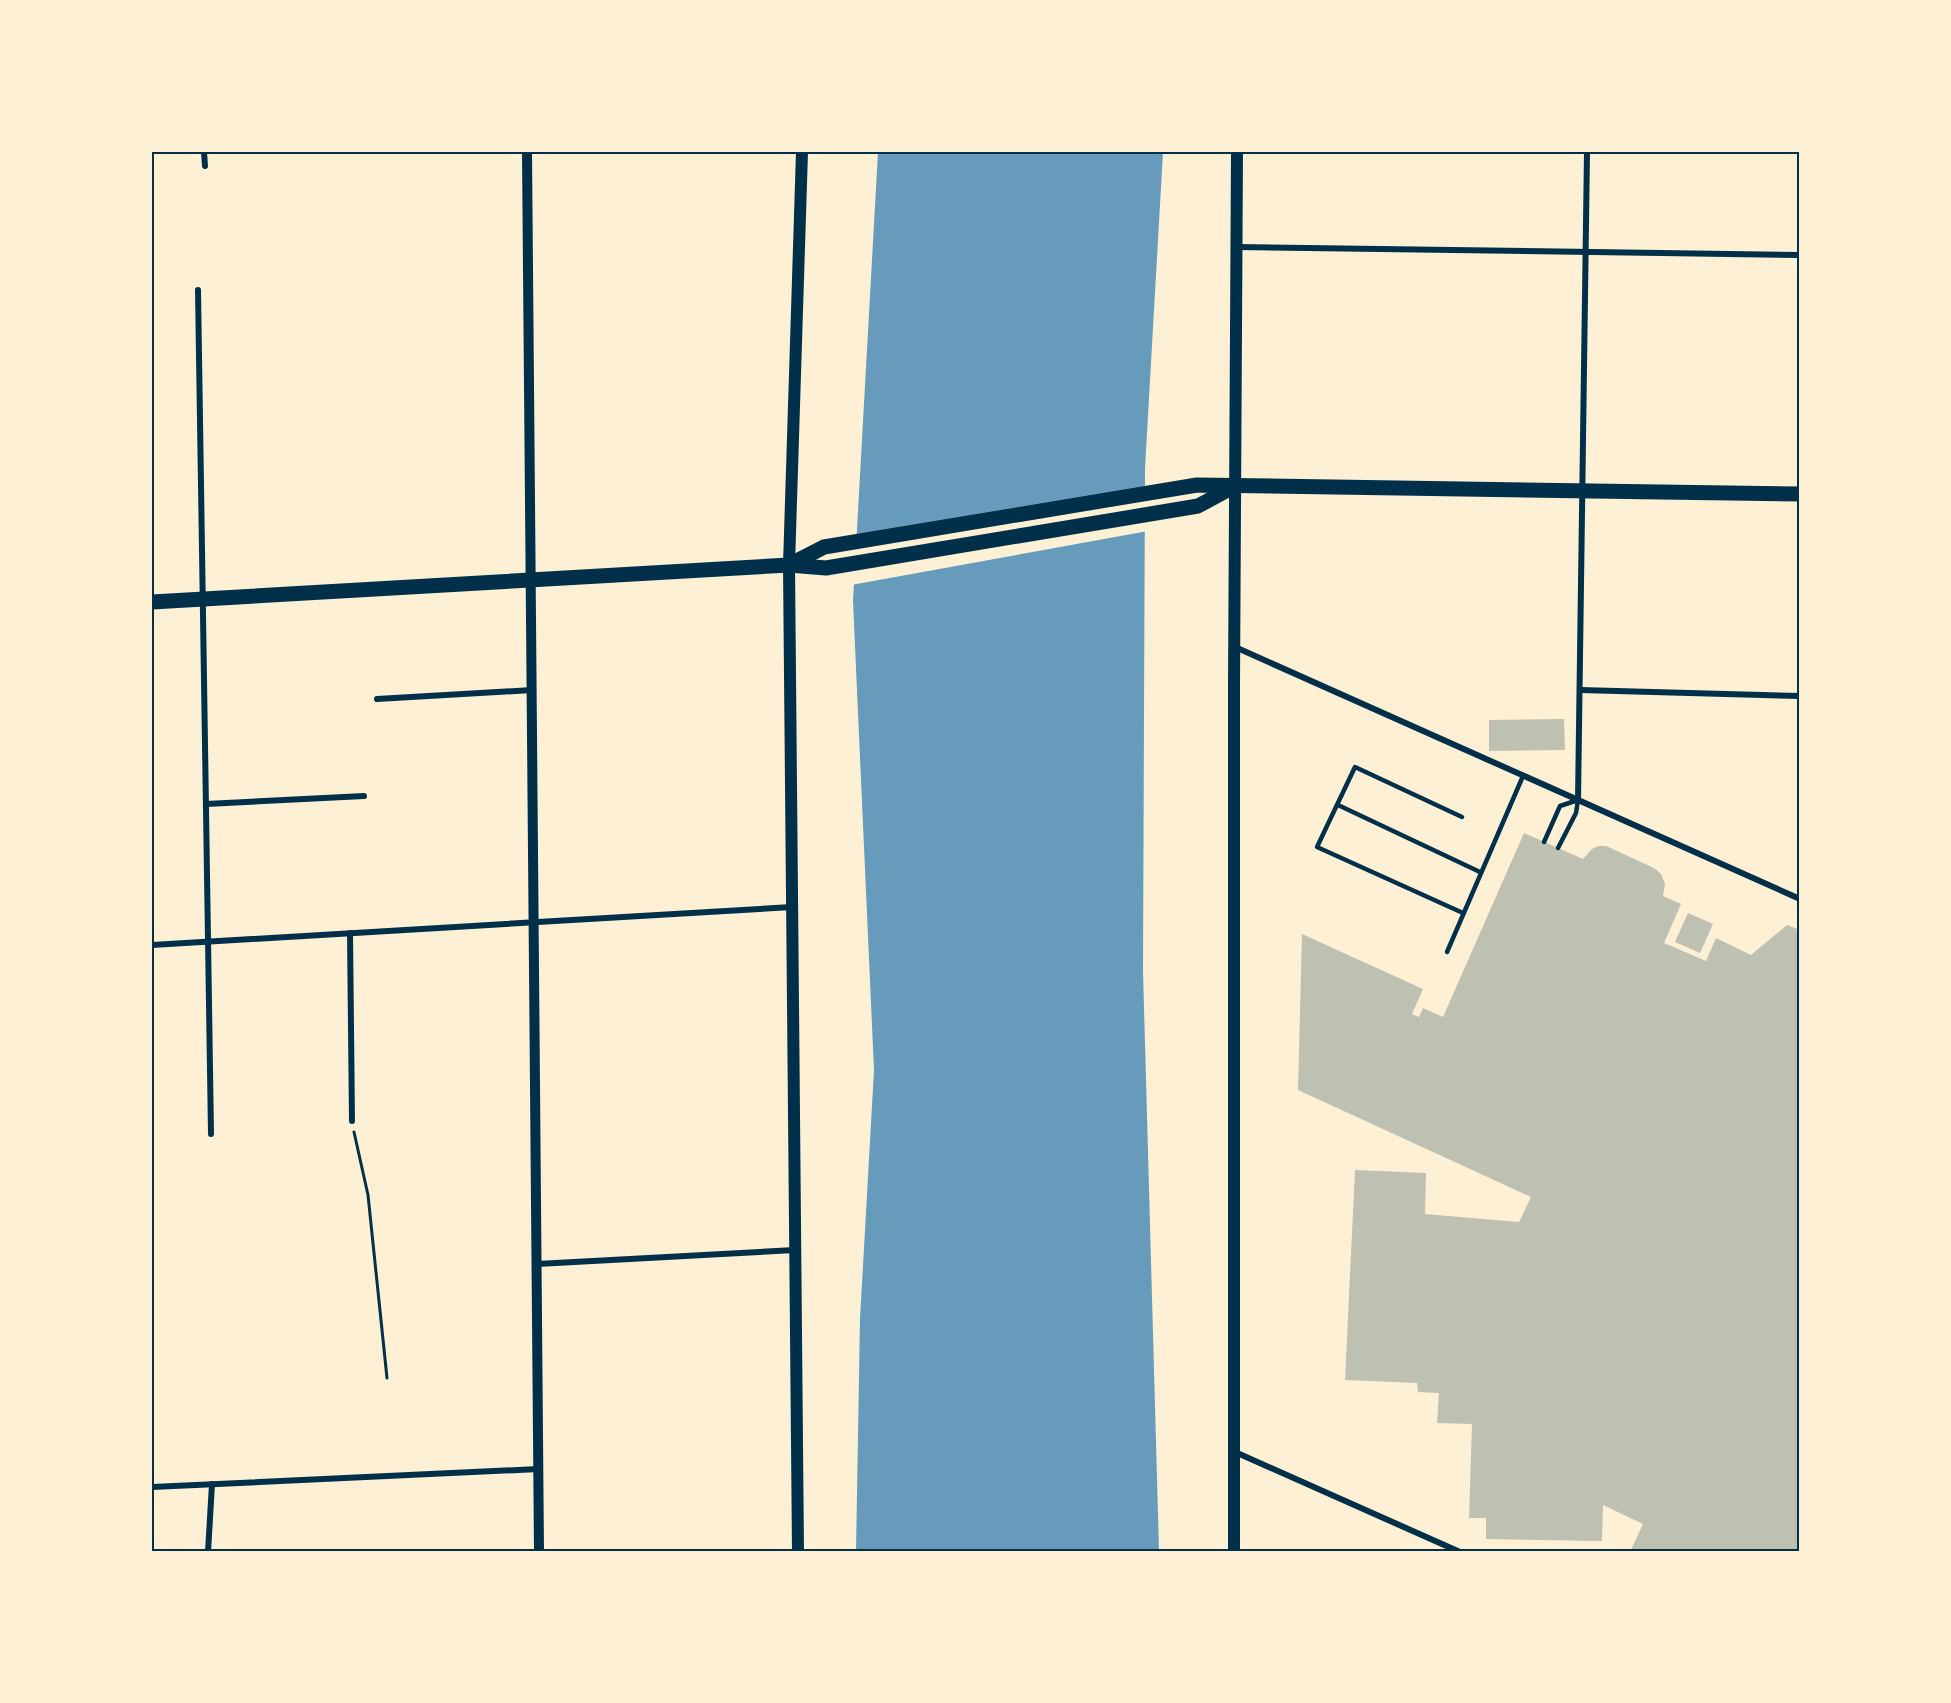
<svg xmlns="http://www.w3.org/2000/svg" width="1951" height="1703" font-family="'Archivo Narrow',sans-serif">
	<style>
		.water { fill: #669bbc }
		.pier { fill: #fdf0d5 }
		.building { fill: #bec0b2 }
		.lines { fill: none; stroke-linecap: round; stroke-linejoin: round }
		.path { stroke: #003049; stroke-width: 3 }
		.service { stroke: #003049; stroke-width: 4.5 }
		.minor { stroke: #003049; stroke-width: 6 }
		.tertiary { stroke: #003049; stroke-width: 10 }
		.secondary { stroke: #003049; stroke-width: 12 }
		.primary { stroke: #003049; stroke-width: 15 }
		.neatline { fill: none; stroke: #003049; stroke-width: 2 }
	</style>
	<rect width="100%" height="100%" fill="#fdf0d5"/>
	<path class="water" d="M878,152H1163L1145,468L1143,971L1159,1551L856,1552L860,1319L874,1070L853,601Z"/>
	<path class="pier" d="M1148,488V531L851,585L853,537Z"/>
	<g class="building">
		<path d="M1564,719L1565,750L1489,751V720Z"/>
		<path d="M1524,833L1583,859L1592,849L1598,846H1606L1654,868L1661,874L1665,884L1663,896L1681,904L1664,943L1706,961L1716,938L1751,955L1787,925L1800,930V1552H1630L1643,1524L1603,1505L1602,1541L1486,1539V1518H1469L1472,1424L1437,1423L1439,1393L1418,1392L1417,1383L1345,1380L1355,1170L1426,1173L1425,1214L1519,1222L1531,1197L1298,1090L1302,934L1423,989L1412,1014L1419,1017L1423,1008L1443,1017Z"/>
		<path d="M1688,913L1713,924L1700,953L1675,942Z"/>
	</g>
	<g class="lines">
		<path class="path" d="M354,1132L368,1195L387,1378"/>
		<g class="service">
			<path d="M1338,805L1480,872"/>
			<path d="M1462,817L1355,767L1317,847L1463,913"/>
			<path d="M1544,842L1560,806L1578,800L1576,813L1558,848"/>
			<path d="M1447,952L1523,776"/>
		</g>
		<g class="minor">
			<path d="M204,152L205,166"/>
			<path d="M1236,247L1800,255"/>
			<path d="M198,290L211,1134"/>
			<path d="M1235,647L1800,899"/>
			<path d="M1580,690L1800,696"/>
			<path d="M377,699L532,690"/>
			<path d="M1578,800L1587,152"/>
			<path d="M206,804L364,796"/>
			<path d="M350,933L352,1121"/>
			<path d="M152,945L792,907"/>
			<path d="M537,1264L795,1250"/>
			<path d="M1235,1452L1460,1552"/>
			<path d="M152,1487L539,1469"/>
			<path d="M208,1552L212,1484"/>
		</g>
		<path class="tertiary" d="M527,152L539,1552"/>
		<g class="secondary">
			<path d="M798,1552L789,565L802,152"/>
			<path d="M1234,1552V685L1237,152"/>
		</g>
		<g class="primary">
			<path d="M789,565L824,547L1197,485L1800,494"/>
			<path d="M152,602L789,565L826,568L1198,506L1235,486"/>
		</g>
	</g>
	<rect width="1951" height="1703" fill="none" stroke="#fdf0d5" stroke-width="306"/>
	<rect x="153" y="153" width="1645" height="1397" class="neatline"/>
</svg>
